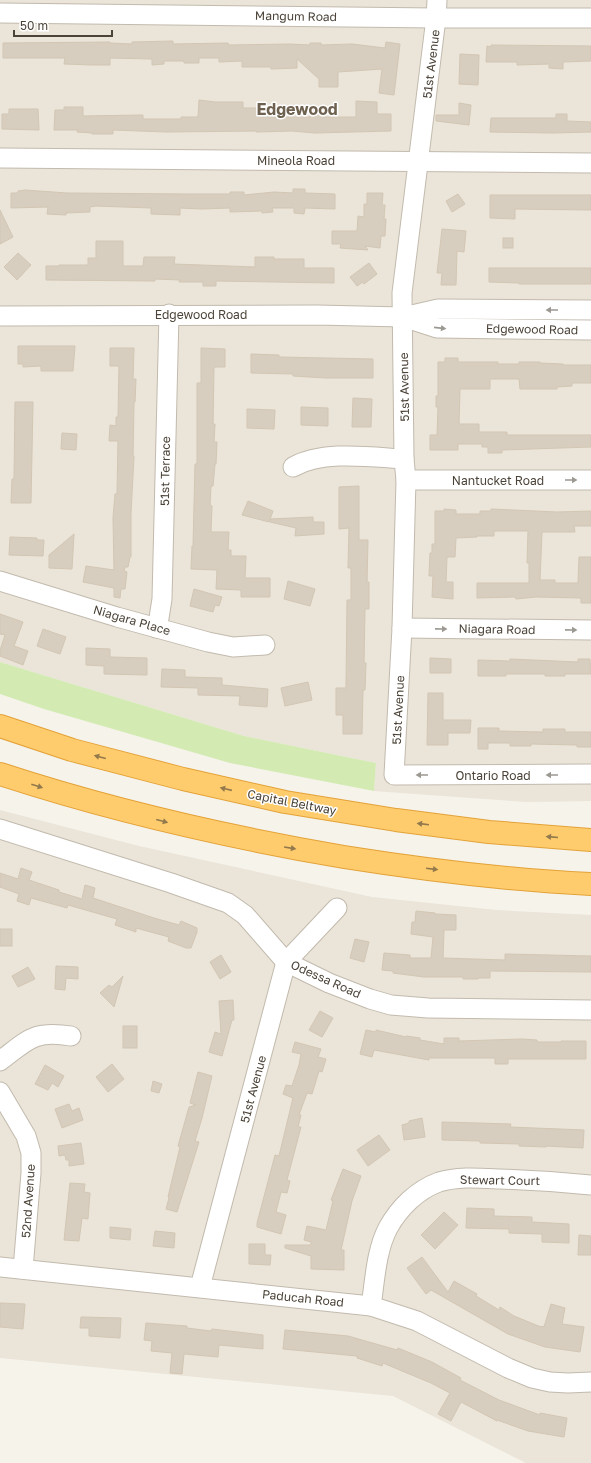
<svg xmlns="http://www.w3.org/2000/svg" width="591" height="1463" font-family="'Golos Text',sans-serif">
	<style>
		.residential { fill: #eae4d9 }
		.green { fill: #d3ebb3 }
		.building { fill: #d8cec0; stroke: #d3c6b3 }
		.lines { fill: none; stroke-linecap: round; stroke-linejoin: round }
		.minor-casing { stroke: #c2baad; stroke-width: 21 }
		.highway-casing { stroke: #e3a238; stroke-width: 24 }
		.minor { stroke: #fff; stroke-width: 19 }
		.highway { stroke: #ffcc6d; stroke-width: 22 }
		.oneway { fill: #9c9892 }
		.oneway2 { fill: #937a4d }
		.labels { text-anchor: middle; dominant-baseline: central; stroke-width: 3; stroke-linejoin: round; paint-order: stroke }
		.street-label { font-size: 12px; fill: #4b4338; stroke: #fff }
		.district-label { font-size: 16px; font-weight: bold; fill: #6e614f; stroke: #fff }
	</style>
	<rect width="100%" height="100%" fill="#f6f3eb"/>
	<g class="residential">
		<path d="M0,0H591V801L527,802L374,791L376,763L244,736L0,662Z"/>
		<path d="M0,810L139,846L372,897L496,910L591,915V1463H526L393,1396L0,1358Z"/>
	</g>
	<path class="green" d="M0,662L244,736L376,763L374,791L230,763L44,709L0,694Z"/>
	<g class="building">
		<path d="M173,41V44L228,43L229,45L289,44L310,45V43H321V45L352,44L385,48L386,42L400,44L394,95L379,93L382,69L338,72V87H319V79L297,59V68L271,69V67H242V61L219,62V58H199V63H184V61H164V64L152,65V59L110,58V65H92L64,64L65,58H3V43L110,42V43L132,44V42Z"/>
		<path d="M491,45L591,46V61L563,62V69L549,68V64L517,65V62H486L487,46L491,47Z"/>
		<path d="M460,54L479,55L478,85L459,84Z"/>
		<path d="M199,100L215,102H243V108H261V117H310L311,109H321V117H356V101L377,102V114H391V131L315,133L292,131L256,132V131L167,132L113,130V134H92V133L77,132L78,130H54L55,110H64V107H83V116L143,115V119H181V117H198Z"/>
		<path d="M459,103L471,105L469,125L436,121V115H459Z"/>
		<path d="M9,109H38L39,130L2,129V114H9Z"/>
		<path d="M556,114H567V121L591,122V132L553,133L490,132L491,118H556Z"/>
		<path d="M293,189H305V193L335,194V209L305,208L304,214L294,213V208H272L273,212L262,213V211L230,212V208L201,209L180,208V215L151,214V208L96,206L90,207V212L66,213V215L47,214L48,207L11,208V193H18V191L25,190L67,193L186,194H230V192H244V195L274,192L293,193Z"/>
		<path d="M367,193H383L382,205H385L384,219H386L385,236H381L380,248L365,246L368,250L340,248L341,244H332V231H357L358,216L364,217V204H367Z"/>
		<path d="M458,194L465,204L452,212L446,201Z"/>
		<path d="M490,195H591V210L515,209V219L490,218Z"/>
		<path d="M0,210L13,237L0,244Z"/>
		<path d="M442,229L466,231L464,252L457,251L456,285H441L442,273H437Z"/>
		<rect x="503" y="238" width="10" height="10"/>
		<path d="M96,241H123V266H143L144,257H175L174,264L255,267V257H274V259H304V268H334V283L216,281V286H203V282H179L180,280L155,279V281L46,280V266H59V265H88V258H96Z"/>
		<path d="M18,253L31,265L17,280L4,267Z"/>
		<path d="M369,263L377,274L364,284L363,282L357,286L350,277Z"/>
		<path d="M489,268H591V284H519V283L489,282Z"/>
		<path d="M18,346H75L73,371H41V366L23,367V364H18Z"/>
		<path d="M110,348H134L133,379H136L135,402H134L133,456H134L131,513V557H130L128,567H125L124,571L127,572L125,589H121L120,598L114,597V588L83,582L86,566L114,570L113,518L115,494H117L118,441H109L110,425L116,426V417H118L119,366H110Z"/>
		<path d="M201,348L225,349V367H214L213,424H215L214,442H217L216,464H215L213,486H211L210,505L212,506L211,532H229L228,550H231V556H246L245,578H270V597H241V590L216,589L217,570L191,569L192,546H193L195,464H197V383H201Z"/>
		<path d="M251,354L279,355V357L373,359V378H326L293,376V374L251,373Z"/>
		<path d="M445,358H458V362H498V364H519V362H540V363L563,364L564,365H591V383H572V386L557,387V389H520L519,379H490V389H460L459,424H479V432H507V435H591V447L502,450V453H488V447H482V444H458V450H430V435H437L438,407H436V396H438V362H445Z"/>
		<path d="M353,398L372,399L371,427H352Z"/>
		<path d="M15,402H33L31,503H11L12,479H14Z"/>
		<path d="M301,407L328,408V426L301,425Z"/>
		<path d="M247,409L275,410L274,429L247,428Z"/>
		<path d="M62,433L77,434L76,450L61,449Z"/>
		<path d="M359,486V540H368L367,582H369V609H365L364,663H366L365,690H363L362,734H343V715H336V688H346L347,600H351V568H348L349,528L339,529V487Z"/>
		<path d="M248,501L273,511L269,522L242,515Z"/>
		<path d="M444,509L456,510V514H480V511H491V509L557,512L591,511V526H574L575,532H542L540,580H555V583H578L579,557H591V603H581V598L536,597L516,599L515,597L477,598V583H529V563H527L528,531H494V536H477V537L456,538L455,557H447L446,582H453V599L432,597L433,576H429L430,553H432V544H435V511H444Z"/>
		<path d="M313,517V522H324V534L295,536L296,528L270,522V519Z"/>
		<path d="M74,534L72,569L49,568V555Z"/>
		<path d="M10,537L37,538V540H44L43,556L9,555Z"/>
		<path d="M288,581L315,589L310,606L284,599Z"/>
		<path d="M194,589L222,597L219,606L215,605L213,612L190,606Z"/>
		<path d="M0,614L23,622L14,646L28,651L23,665L0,656V650L5,635L0,634Z"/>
		<path d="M43,629L66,637L60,654L37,646Z"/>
		<path d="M86,648L110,649V657L147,658V675L104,674V666L86,665Z"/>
		<path d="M430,658L451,659V673H430Z"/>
		<path d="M510,659L578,662V659H590L591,674H565V676H545V674H506V676H478V660L510,661Z"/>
		<path d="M162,669L185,670V677L222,678V685L268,689L267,707L239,705L240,696L198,695V688L161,687Z"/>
		<path d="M308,682L312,700L285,706L281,688Z"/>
		<path d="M428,693H443V720H471L470,733H448V745H427Z"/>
		<path d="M478,728H499V731L543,732V729H565V732H591V747H577V745L531,744V746H510V743H488V749H478Z"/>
		<path d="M21,868L32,872L29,880L59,890V892L82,899L85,885L95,888L93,898L154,918L179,925L181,921L197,928V932L191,948H186L168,941L169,937L136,928V932L115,925L117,919L68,905L67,908L31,898L29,905L17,901L19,894L0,887V873L18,879Z"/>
		<path d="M416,911L435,913V914L456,915V930H444L443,958L505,960V954L591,956V972L490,971V978H478V979H463V977H424L393,973V971L382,970L384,953L410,955V958H431L433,937L411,934L412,922H415Z"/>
		<rect x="0" y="929" width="12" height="17"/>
		<path d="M355,939L369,942L364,962L350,958Z"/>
		<path d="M221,955L231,972L220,979L210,962Z"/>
		<path d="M56,966L78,967V979L66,978L65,990L55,989Z"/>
		<path d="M28,967L35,979L18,987L12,976Z"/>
		<path d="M123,976L114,1007L100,993L109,985L112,987Z"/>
		<path d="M233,1000L234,1020H232L222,1056L209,1052L215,1032L221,1034L219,1001Z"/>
		<path d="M320,1011L333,1018L322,1037L309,1030Z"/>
		<rect x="123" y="1026" width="14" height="22"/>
		<path d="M366,1030L376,1032V1030L406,1037V1036L420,1038V1040L444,1044V1038H459V1041L522,1039L537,1040V1042H561V1041H586V1059H508V1064H495V1058H429V1060L374,1050L372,1057L360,1054Z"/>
		<path d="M295,1042L321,1049L318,1057L326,1059L322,1072L319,1071L312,1094L307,1093L299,1115H301L298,1127H301L287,1180L290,1181L287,1193L281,1192L276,1212L286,1215L281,1234L257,1227V1223L275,1155L279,1156L293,1098L283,1094L286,1085L292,1086L299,1065L301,1054L292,1052Z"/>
		<path d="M112,1064L124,1079L108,1092L96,1077Z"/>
		<path d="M45,1065L64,1076L58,1087L52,1083L48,1090L35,1084Z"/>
		<path d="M198,1072L212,1076L202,1118L195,1141L199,1142L177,1212L166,1209L169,1198L168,1197L180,1147L178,1146L189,1107L196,1105L190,1103Z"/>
		<path d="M153,1081L162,1084L159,1093L151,1091Z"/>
		<path d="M69,1104L72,1111L79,1108L83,1120L62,1128L55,1109Z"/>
		<path d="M422,1118L425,1137L404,1140L402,1125L409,1123V1121Z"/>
		<path d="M442,1122L511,1124L510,1127L584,1130L583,1148L546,1146V1147L519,1146V1144L480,1143V1141L442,1140Z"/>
		<path d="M379,1135L390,1150L368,1166L357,1150Z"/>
		<path d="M81,1143L84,1164L69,1166V1160H66L65,1155L59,1156L58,1146Z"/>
		<path d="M343,1169L361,1176L352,1201L341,1250H344V1270L311,1269V1256L285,1248V1245H311V1242L304,1240L307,1226L326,1230L333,1201L331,1200Z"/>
		<path d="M70,1183L85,1184L84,1192L90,1193L88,1219L82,1218L79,1241L64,1240Z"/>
		<path d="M467,1208L494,1209V1216L532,1217V1222L569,1224V1243L542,1242V1234L509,1233V1229L466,1228Z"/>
		<path d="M444,1212L458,1225L435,1249L421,1235Z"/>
		<path d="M110,1227L131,1229L130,1240L110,1238Z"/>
		<path d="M155,1231L175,1233L174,1248L153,1246Z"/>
		<path d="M579,1235L591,1236V1255H578Z"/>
		<path d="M249,1244H265V1255H271L270,1265L249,1264Z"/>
		<path d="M422,1257L448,1292L454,1281L477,1294L476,1296L499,1310L500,1307L514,1316L541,1327L542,1326L544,1327L551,1304L565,1308L562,1324L584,1327L580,1352L545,1347L508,1334L431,1290L426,1294L407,1268Z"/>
		<path d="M0,1303L25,1304L23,1329L0,1327Z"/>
		<path d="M81,1317L121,1318L120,1338L89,1336V1328H80Z"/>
		<path d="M146,1323L187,1326V1328L211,1331L212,1329L263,1335V1349L219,1345L218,1357L184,1354L182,1374L170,1373L172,1353L151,1351L152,1341L144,1340Z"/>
		<path d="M285,1330L348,1336L397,1350L398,1348L432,1362L461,1378L460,1380L499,1400L540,1415V1413L567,1418L564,1437L528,1431L497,1420V1421L461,1402L451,1421L438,1414L450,1393L431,1383L383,1363L382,1366L357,1358V1356L283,1349Z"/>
	</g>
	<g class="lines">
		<g class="minor-casing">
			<g id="minor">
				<path d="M437,0L436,18L402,293L404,459L406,480L402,628L394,775L591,774"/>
				<path d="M0,13L436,18H591"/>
				<path d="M0,158L591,163"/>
				<path d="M0,316L317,315L403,317L438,309L591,310"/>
				<path d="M403,317L437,328L591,330"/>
				<path d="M293,467C323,450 370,457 404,459"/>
				<path d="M406,480H591"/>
				<path d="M0,581L117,617L208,642L233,647L265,645"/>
				<path d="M156,628L159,618L162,599L169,314"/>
				<path d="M402,628L591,630"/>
				<path d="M0,829L171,883L228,903L245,915L286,962L329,983L370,999L391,1005L428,1008L591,1010"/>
				<path d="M0,1061C28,1040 33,1030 71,1036"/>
				<path d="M0,1092L26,1136L31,1153V1173L23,1269"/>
				<path d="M0,1267L371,1306L417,1321L508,1368L532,1378L550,1382L568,1383L591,1382"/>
				<path d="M200,1287L286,962L337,908"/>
				<path d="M371,1306C375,1280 376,1251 388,1228C399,1208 417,1190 439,1182C458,1176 480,1178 500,1179C530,1180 561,1182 591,1185"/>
			</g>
		</g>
		<g class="highway-casing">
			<g id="highway">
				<path d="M0,726L72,750L183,779L285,802L396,820L489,832L591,840"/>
				<path d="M0,774C113,811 227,837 344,857C426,870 508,880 591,884"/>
			</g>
		</g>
		<use href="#minor" class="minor"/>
		<use href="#highway" class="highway"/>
	</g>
	<defs><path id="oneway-solid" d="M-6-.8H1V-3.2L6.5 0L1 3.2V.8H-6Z"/></defs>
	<g class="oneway">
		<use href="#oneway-solid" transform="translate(552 310) rotate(-180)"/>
		<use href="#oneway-solid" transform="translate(440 328) rotate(6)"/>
		<use href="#oneway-solid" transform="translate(571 480)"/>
		<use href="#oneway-solid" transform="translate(441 629) rotate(1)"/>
		<use href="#oneway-solid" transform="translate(571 630) rotate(1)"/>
		<use href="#oneway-solid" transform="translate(422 775) rotate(180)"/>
		<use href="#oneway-solid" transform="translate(552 775) rotate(180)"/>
	</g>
	<g class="oneway2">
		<use href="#oneway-solid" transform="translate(100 757) rotate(-165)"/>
		<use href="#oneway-solid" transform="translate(37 786) rotate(18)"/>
		<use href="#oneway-solid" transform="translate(226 789) rotate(-167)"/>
		<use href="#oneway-solid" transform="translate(162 821) rotate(15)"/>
		<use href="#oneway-solid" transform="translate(423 824) rotate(-173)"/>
		<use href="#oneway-solid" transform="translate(552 837) rotate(-175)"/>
		<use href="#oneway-solid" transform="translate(290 848) rotate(9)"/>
		<use href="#oneway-solid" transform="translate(432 869) rotate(7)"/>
	</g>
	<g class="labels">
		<g class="street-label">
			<text transform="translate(296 16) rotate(1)">Mangum Road</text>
			<text transform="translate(431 64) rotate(-83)">51st Avenue</text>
			<text x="296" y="160">Mineola Road</text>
			<text x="201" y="314">Edgewood Road</text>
			<text transform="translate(532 329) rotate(1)">Edgewood Road</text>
			<text transform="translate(404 387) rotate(-91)">51st Avenue</text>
			<text transform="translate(165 471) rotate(-89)">51st Terrace</text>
			<text x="498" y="480">Nantucket Road</text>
			<text transform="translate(132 620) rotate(16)">Niagara Place</text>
			<text transform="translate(497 629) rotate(1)">Niagara Road</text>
			<text transform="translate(398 710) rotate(-87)">51st Avenue</text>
			<text x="493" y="775">Ontario Road</text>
			<text transform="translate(292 802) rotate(11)">Capital Beltway</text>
			<text transform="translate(326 979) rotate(24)">Odessa Road</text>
			<text transform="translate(253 1089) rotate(-75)">51st Avenue</text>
			<text transform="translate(500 1180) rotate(1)">Stewart Court</text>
			<text transform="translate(28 1201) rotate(-86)">52nd Avenue</text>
			<text transform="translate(303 1298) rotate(6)">Paducah Road</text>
		</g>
		<g class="district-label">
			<text x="297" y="109">Edgewood</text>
		</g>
	</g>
	<path d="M14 30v6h98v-6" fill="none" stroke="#4b4338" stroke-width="2"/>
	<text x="20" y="30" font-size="12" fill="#4b4338" stroke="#ffffff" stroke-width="3" paint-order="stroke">50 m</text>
</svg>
